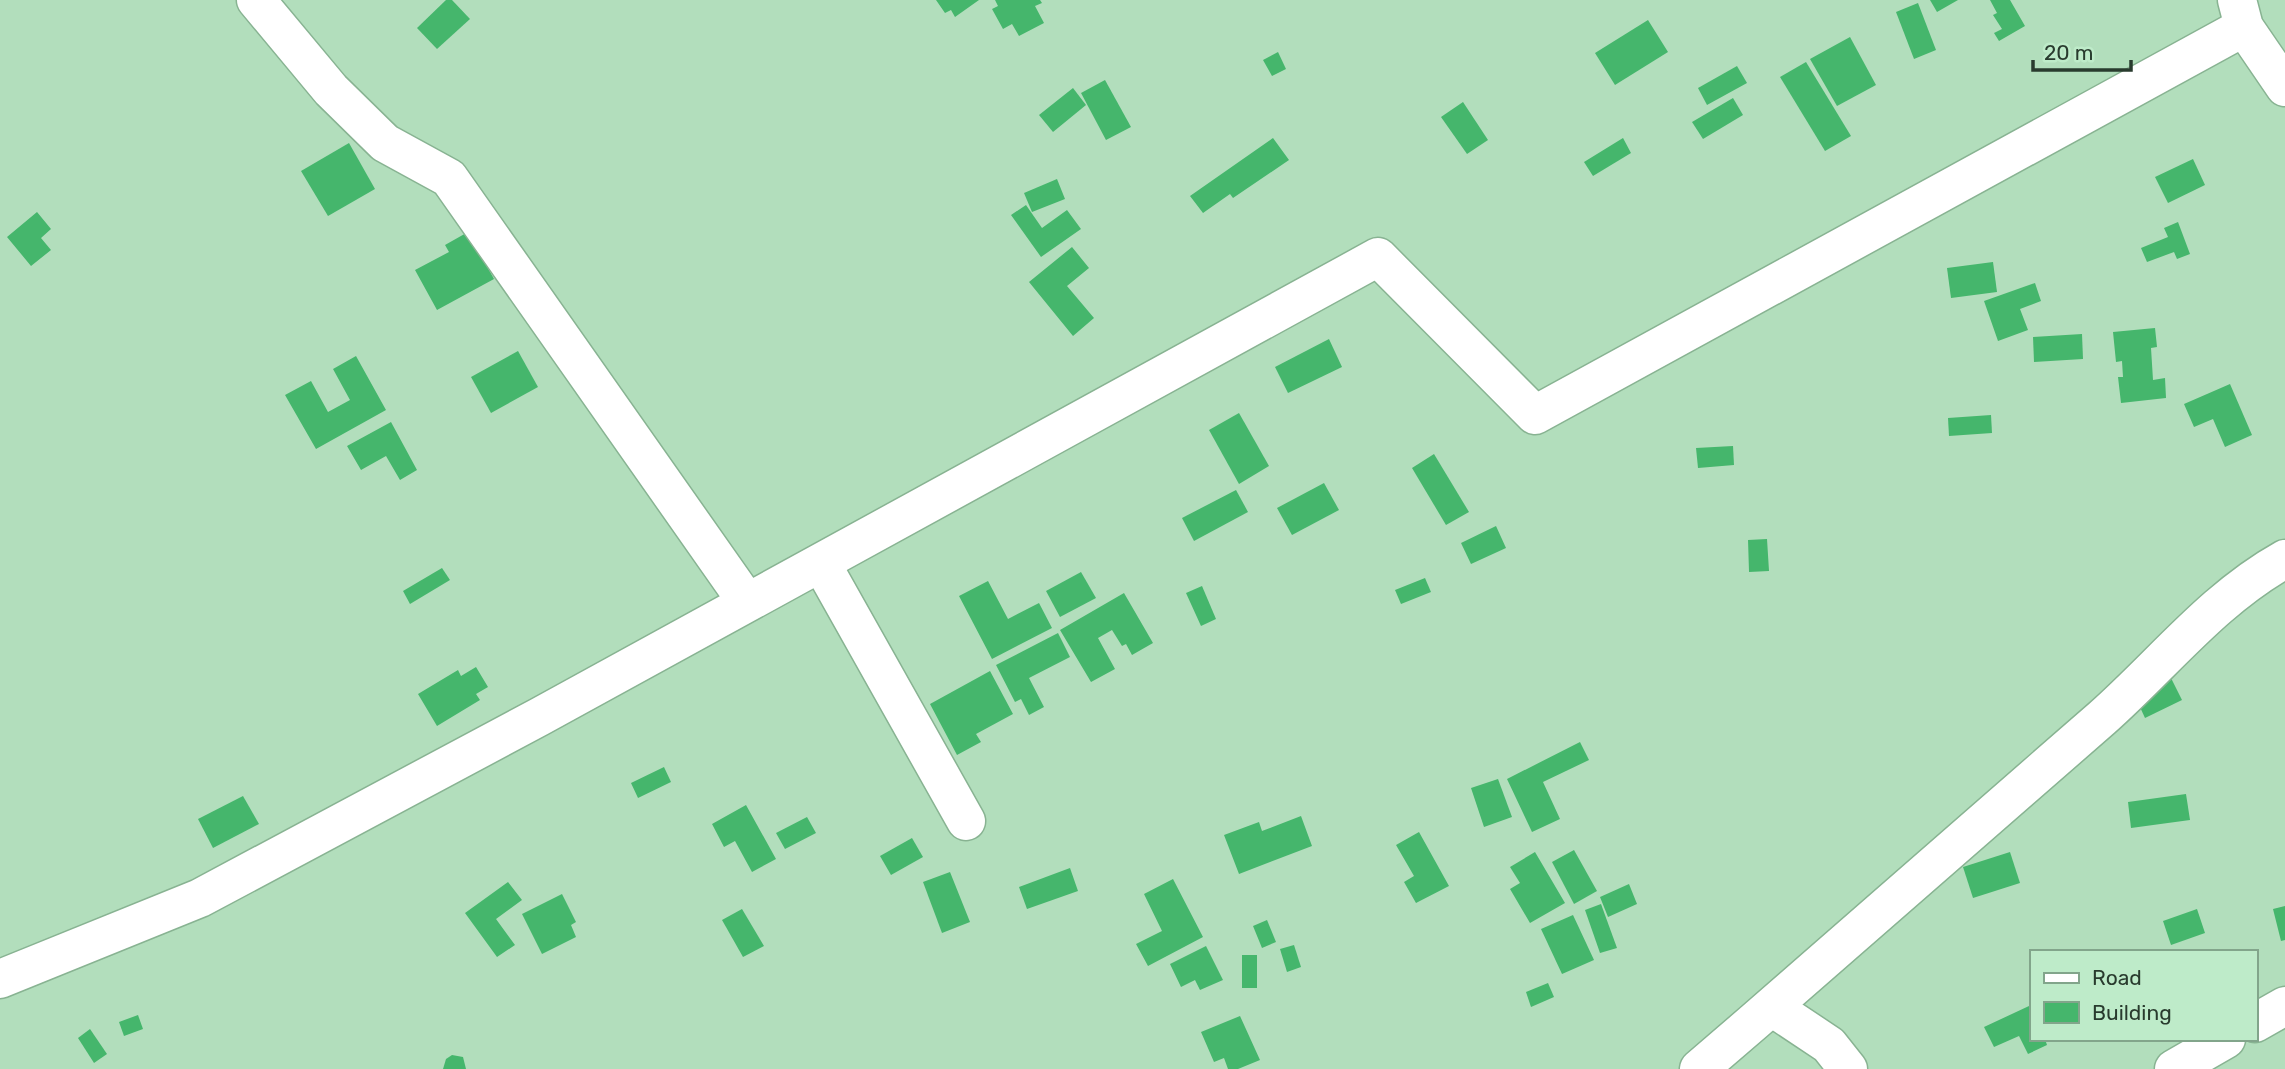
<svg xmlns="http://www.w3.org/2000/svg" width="2285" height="1069" font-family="Rubik,sans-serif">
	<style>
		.building { fill: #45b66c }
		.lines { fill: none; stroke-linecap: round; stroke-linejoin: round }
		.minor-casing { stroke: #88b392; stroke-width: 41 }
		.minor { stroke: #fff; stroke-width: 38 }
	</style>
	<rect width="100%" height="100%" fill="#b2debc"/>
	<g class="building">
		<path d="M446,0H452L470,19L437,49L417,28Z"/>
		<path d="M936,0H979L955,17L951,10L945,13Z"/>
		<path d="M995,0H1040L1042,3L1035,6L1044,23L1019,36L1012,24L1003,29L992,9L998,6Z"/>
		<path d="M1930,0H1958L1937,12Z"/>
		<path d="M1990,0H2010L2025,26L1999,41L1994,33L2002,29L1993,15L1997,13Z"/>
		<path d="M1918,3L1936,50L1914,59L1896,12Z"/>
		<path d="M1648,20L1668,52L1615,85L1595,53Z"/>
		<path d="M1850,37L1876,85L1837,106L1810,59Z"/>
		<path d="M1278,52L1286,69L1272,76L1263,60Z"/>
		<path d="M1806,62L1851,136L1825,151L1780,77Z"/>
		<path d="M1737,66L1747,83L1707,105L1698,88Z"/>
		<path d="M1105,80L1131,127L1106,140L1081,93Z"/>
		<path d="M1073,88L1086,105L1053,132L1039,115Z"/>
		<path d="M1733,98L1743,115L1703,139L1692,122Z"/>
		<path d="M1463,102L1488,140L1467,154L1441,117Z"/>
		<path d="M1273,138L1289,160L1233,198L1230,194L1203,213L1190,196Z"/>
		<path d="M1623,138L1631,153L1593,176L1584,162Z"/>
		<path d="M349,143L375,189L328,216L301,171Z"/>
		<path d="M2193,159L2205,185L2168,203L2155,177Z"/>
		<path d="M1057,179L1065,199L1032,212L1024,193Z"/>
		<path d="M1026,205L1042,228L1067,210L1081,229L1041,257L1011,215Z"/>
		<path d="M37,212L51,229L41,238L51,250L31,266L7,237Z"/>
		<path d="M2178,222L2190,254L2177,259L2174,252L2147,262L2141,248L2168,237L2164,228Z"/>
		<path d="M468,232L494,279L437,310L415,270L449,252L445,245Z"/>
		<path d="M1072,247L1089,268L1067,286L1094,318L1073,336L1029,282Z"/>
		<path d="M1993,262L1997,292L1951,298L1947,268Z"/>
		<path d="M2035,283L2041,301L2020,309L2028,330L1998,341L1984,301Z"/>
		<path d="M2155,328L2157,347L2151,348L2153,380L2165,378L2166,398L2121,403L2118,377H2123L2122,361L2116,362L2113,332Z"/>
		<path d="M2082,334L2083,359L2034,362L2033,337Z"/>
		<path d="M1329,339L1342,367L1288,393L1275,367Z"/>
		<path d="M518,351L538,387L491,413L471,377Z"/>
		<path d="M356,356L386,410L316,449L285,395L311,381L328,412L350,400L333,369Z"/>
		<path d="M2230,384L2252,435L2225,447L2213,419L2194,427L2184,404Z"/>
		<path d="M1239,413L1269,466L1239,484L1209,430Z"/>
		<path d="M1991,415L1992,433L1949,436L1948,418Z"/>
		<path d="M391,422L417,470L400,480L386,456L361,470L347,446Z"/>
		<path d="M1733,446L1734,465L1698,468L1696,448Z"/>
		<path d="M1434,454L1469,512L1446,525L1412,468Z"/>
		<path d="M1324,483L1339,510L1292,535L1277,508Z"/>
		<path d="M1236,490L1248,512L1194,541L1182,518Z"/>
		<path d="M1496,526L1506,548L1471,564L1461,543Z"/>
		<path d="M1767,539L1769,571L1749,572L1748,540Z"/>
		<path d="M442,568L450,580L410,604L403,591Z"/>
		<path d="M1081,572L1096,598L1060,617L1046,591Z"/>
		<path d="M1425,578L1431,592L1401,604L1395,590Z"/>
		<path d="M988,581L1008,619L1039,603L1052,628L992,659L959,596Z"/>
		<path d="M1202,586L1216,619L1201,626L1186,593Z"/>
		<path d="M1124,593L1153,643L1132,655L1126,644L1122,646L1112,630L1098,638L1115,669L1091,682L1060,630Z"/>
		<path d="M1058,633L1070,657L1029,678L1044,707L1029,715L1021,699L1015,702L996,665Z"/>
		<path d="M476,667L488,687L476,694L480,700L437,726L418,694L458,670L461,676Z"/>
		<path d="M990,671L1013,714L976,734L981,742L957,755L930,704Z"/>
		<path d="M2170,676L2182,700L2145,718L2134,694Z"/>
		<path d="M1580,742L1589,760L1543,782L1560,819L1532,832L1507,779Z"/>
		<path d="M664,767L671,782L638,798L631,783Z"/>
		<path d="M1498,779L1512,817L1484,827L1471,788Z"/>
		<path d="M2186,794L2190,820L2131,828L2128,802Z"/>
		<path d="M243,796L259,824L213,848L198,819Z"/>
		<path d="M746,805L776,859L752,872L735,841L724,847L712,824Z"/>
		<path d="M1301,816L1312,846L1239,874L1224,835L1259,822L1262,831Z"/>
		<path d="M807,817L816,833L785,849L776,833Z"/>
		<path d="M1419,832L1449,886L1416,903L1404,882L1414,876L1396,845Z"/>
		<path d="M912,838L923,857L891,875L880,856Z"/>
		<path d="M1574,850L1597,891L1574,904L1552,862Z"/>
		<path d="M1535,852L1565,903L1530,923L1510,889L1520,883L1510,867Z"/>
		<path d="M2010,852L2020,883L1973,898L1963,867Z"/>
		<path d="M1070,868L1078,891L1027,909L1019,887Z"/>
		<path d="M950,872L970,922L942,933L923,882Z"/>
		<path d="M1173,879L1203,937L1148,966L1136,944L1162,931L1144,894Z"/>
		<path d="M508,882L522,900L496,919L515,945L497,957L465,913Z"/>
		<path d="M1629,884L1637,904L1608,917L1600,897Z"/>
		<path d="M562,894L576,922L571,925L576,937L542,954L522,914Z"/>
		<path d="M1601,904L1617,948L1600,953L1585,910Z"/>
		<path d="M2285,906V940L2281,941L2273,909Z"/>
		<path d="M742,909L764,946L743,957L722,920Z"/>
		<path d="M2197,909L2205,933L2171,945L2163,921Z"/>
		<path d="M1573,915L1594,960L1562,974L1541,929Z"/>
		<path d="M1267,920L1276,942L1262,948L1253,926Z"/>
		<path d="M1294,945L1301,967L1287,972L1280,949Z"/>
		<path d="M1206,946L1223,980L1200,990L1195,980L1181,987L1170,964Z"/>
		<rect x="1242" y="955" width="15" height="33"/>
		<path d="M1548,983L1554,997L1531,1007L1526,992Z"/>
		<path d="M2029,1006L2031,1039H2045L2047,1045L2028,1054L2019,1036L1994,1047L1984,1027Z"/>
		<path d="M138,1015L143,1029L124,1036L119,1022Z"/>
		<path d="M1240,1016L1260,1060L1238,1069H1228L1224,1058L1214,1062L1201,1032Z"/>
		<path d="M90,1029L107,1054L94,1063L78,1038Z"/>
		<path d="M452,1055L463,1057L466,1069H443L446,1059Z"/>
	</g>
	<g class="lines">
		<g class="minor-casing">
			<g id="minor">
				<path d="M256,0L331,90L385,143L449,178L747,602"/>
				<path d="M2237,0L2244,27L2285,87"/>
				<path d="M821,563L966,821"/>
				<path d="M0,979L200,898L539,717L1378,257L1535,415L2244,27"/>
				<path d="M1772,1007L1829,1045L1848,1069"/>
				<path d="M2255,1023L2285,1006"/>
				<path d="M1699,1069C1834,953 1968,836 2102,718C2163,664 2213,599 2285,559"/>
				<path d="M2174,1069L2226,1039"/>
			</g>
		</g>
		<use href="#minor" class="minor"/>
	</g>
	<rect x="2030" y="950" width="228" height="91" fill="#beebc9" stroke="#82a58b" stroke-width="2"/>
	<rect x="2044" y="973" width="35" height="10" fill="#ffffff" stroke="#82a58b" stroke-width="2"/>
	<text x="2092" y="985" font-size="21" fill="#293b2e">Road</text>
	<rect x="2044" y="1002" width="35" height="21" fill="#45b66c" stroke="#82a58b" stroke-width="2"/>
	<text x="2092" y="1020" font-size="21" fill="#293b2e">Building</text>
	<path d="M2033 60v10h98v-10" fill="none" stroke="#293b2e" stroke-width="3.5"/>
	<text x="2044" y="60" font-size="21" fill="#293b2e" stroke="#beebc9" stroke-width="5" paint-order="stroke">20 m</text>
</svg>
